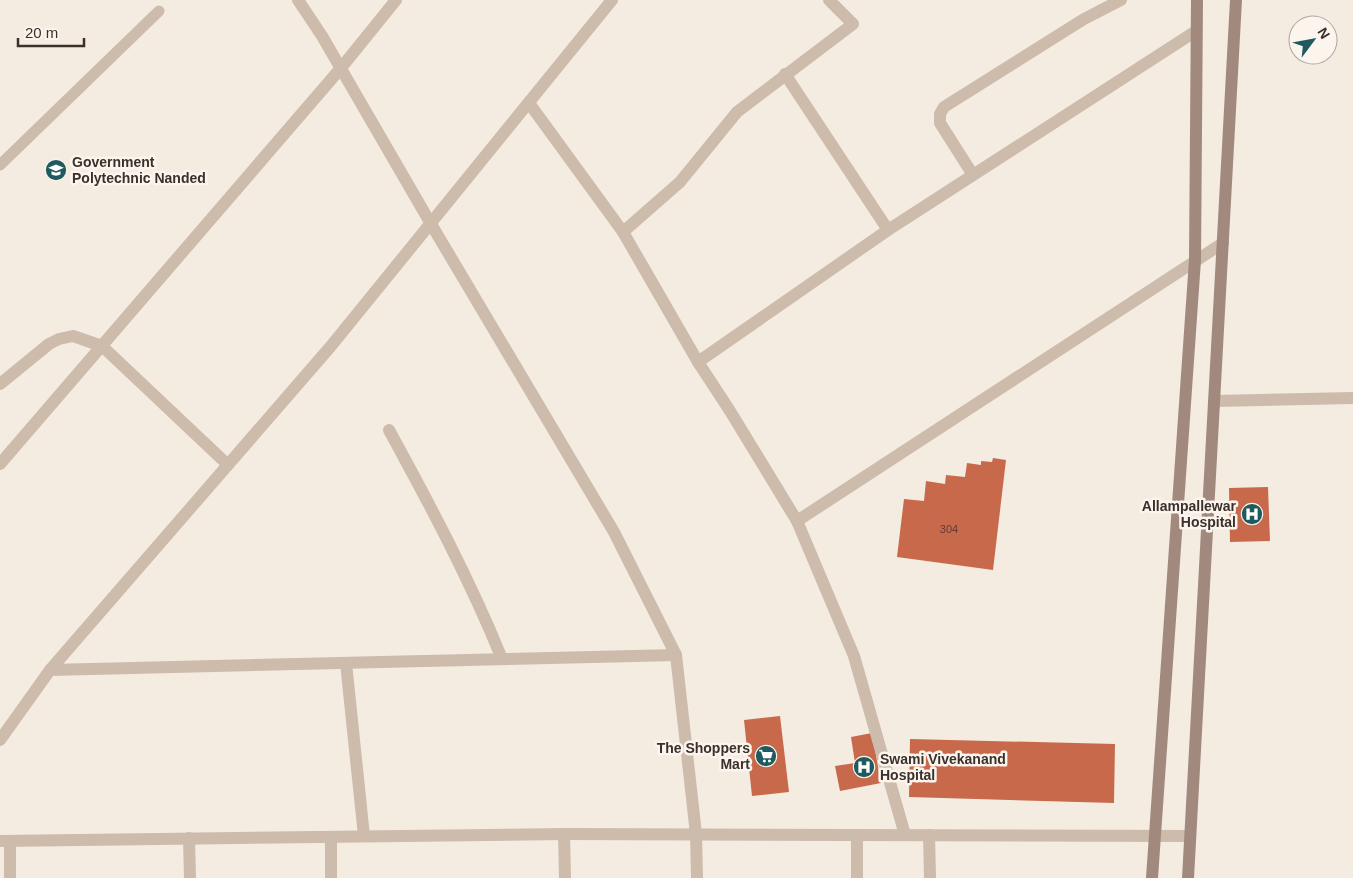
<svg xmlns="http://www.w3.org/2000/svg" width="1353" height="878" font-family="Arial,sans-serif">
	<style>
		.building { fill: #c8694b }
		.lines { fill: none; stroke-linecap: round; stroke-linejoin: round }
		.service { stroke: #cdbbac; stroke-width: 11 }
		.minor { stroke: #cdbbac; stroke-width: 12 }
		.secondary { stroke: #a18a7d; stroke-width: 12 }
		.labels { text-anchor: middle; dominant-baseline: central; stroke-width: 5; stroke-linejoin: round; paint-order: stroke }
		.number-label { font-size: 11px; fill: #5e3e33 }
		.poi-label { font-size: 14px; font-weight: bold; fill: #3b302b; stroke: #fbf5ee; text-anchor: start }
	</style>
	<rect width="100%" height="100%" fill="#f4ebe1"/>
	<g class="building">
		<path d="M993,458L1006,460L993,570L897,557L904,499L924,501L926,481L945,484L946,475L965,477L967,463L981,465V461L992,462Z"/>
		<path d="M1268,487L1270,541L1230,542L1229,488Z"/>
		<path d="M780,716L789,792L752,796L744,720Z"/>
		<path d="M872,733L881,783L840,791L835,766L855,763L851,737Z"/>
		<path d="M910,739L1115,744L1114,803L909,797Z"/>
	</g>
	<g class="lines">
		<path class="service" d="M0,165L159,11"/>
		<g class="minor">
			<path d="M298,0L322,36L431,224L614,532L676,655L696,834L697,878"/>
			<path d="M785,74L888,230"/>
			<path d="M529,103L623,232L698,362L730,411L797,521L854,656L905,835"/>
			<path d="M973,175L940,123V114L944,107L1084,19L1121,0"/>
			<path d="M623,232L680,182L737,112L853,24L829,0"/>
			<path d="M698,362L888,230L1196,31"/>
			<path d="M0,384L49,344L59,339L73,336L102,346L228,465"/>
			<path d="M1214,401L1353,398"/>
			<path d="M389,430C430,505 470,580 502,659"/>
			<path d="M0,464L341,68L396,0"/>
			<path d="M797,521L1223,243"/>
			<path d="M346,663L364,836"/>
			<path d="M50,670L676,655"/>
			<path d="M0,740L50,670L331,346L612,0"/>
			<path d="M564,834L565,878"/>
			<path d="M929,835L930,878"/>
			<path d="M331,837V878"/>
			<path d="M189,838L190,878"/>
			<path d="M0,841L564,834L1189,836"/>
			<path d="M10,841V878"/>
			<path d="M857,878V835"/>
		</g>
		<g class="secondary">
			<path d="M1152,878L1195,260L1197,0"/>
			<path d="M1188,878L1236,0"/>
		</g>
	</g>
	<defs>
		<g id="university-disc" transform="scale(1.125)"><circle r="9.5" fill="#1f5a5e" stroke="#fbf5ee"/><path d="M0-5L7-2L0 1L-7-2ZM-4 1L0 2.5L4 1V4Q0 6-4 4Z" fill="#fff"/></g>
		<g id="hospital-disc" transform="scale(1.125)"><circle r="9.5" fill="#1f5a5e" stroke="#fbf5ee"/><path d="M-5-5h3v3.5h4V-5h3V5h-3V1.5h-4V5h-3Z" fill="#fff"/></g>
		<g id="supermarket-disc" transform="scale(1.125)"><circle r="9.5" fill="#1f5a5e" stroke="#fbf5ee"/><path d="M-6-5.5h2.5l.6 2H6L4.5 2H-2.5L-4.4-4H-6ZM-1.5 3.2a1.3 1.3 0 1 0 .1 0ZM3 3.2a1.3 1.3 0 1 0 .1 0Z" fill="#fff"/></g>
	</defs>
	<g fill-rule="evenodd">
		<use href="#university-disc" x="56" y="170"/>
		<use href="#hospital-disc" x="1252" y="514"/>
		<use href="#supermarket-disc" x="766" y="756"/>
		<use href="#hospital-disc" x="864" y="767"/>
	</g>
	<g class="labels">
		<g class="number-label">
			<text x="949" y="529">304</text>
		</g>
		<g class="poi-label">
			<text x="72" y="162">Government<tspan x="72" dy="16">Polytechnic Nanded</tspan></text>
			<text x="1236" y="506" text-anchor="end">Allampallewar<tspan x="1236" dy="16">Hospital</tspan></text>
			<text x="750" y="748" text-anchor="end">The Shoppers<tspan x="750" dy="16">Mart</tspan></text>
			<text x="880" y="759">Swami Vivekanand<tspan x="880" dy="16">Hospital</tspan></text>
		</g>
	</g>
	<g transform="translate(1313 40) rotate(58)"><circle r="24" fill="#fbf5ee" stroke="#aea6a0"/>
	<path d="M0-4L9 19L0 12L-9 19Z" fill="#1f5a5e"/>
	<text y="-8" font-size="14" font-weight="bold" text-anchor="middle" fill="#3b302b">N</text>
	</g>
	<path d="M18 38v8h66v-8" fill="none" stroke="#3b302b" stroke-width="2.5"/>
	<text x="25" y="38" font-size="15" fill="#3b302b" stroke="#fbf5ee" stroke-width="4" paint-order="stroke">20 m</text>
</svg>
